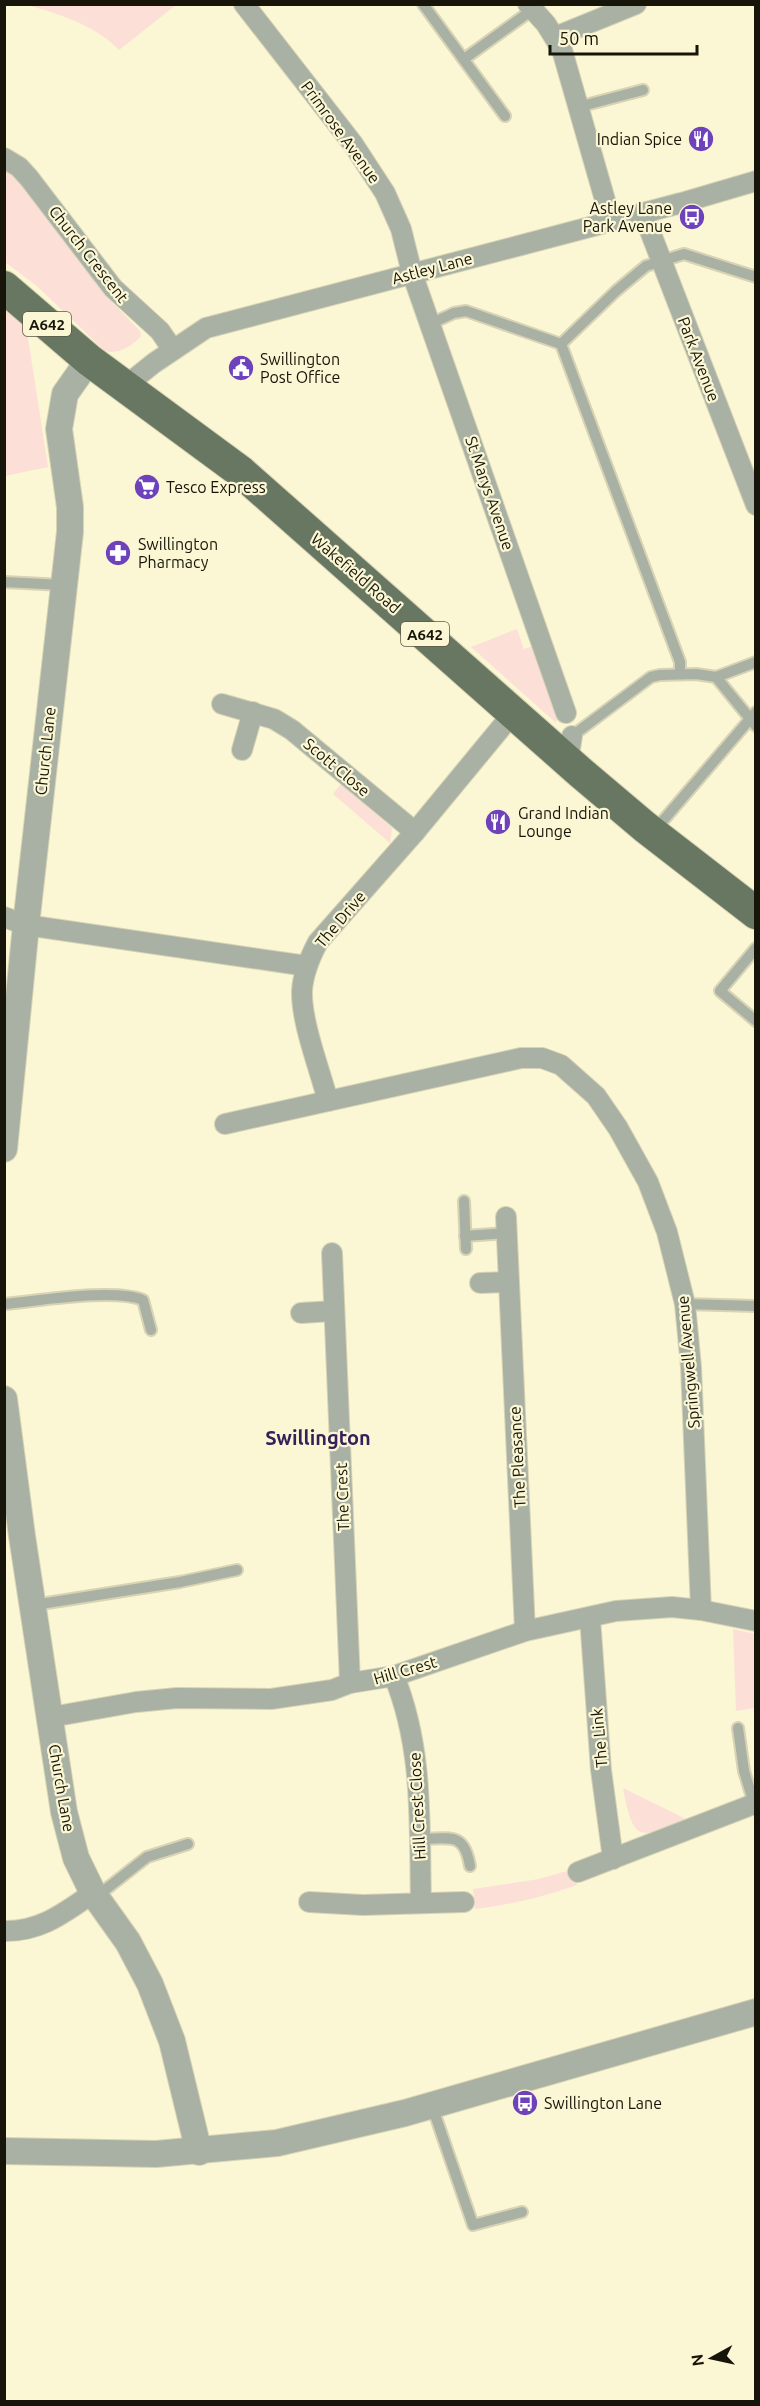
<svg xmlns="http://www.w3.org/2000/svg" width="760" height="2406" font-family="Ubuntu,sans-serif">
	<style>
		.green { fill: #fcdfd7 }
		.lines { fill: none; stroke-linecap: round; stroke-linejoin: round }
		.service-casing { stroke: #d7d3b4; stroke-width: 14 }
		.minor-casing { stroke: #d7d3b4; stroke-width: 22 }
		.tertiary-casing { stroke: #d7d3b4; stroke-width: 28 }
		.primary-casing { stroke: #d7d3b4; stroke-width: 34 }
		.service { stroke: #a8b1a4; stroke-width: 10 }
		.minor { stroke: #a8b1a4; stroke-width: 20 }
		.tertiary { stroke: #a8b1a4; stroke-width: 26 }
		.primary { stroke: #687761; stroke-width: 32 }
		.labels { text-anchor: middle; dominant-baseline: central; stroke-width: 4.5; stroke-linejoin: round; paint-order: stroke }
		.shield { fill: #fbf7d4; stroke: #5b5946; stroke-width: 1.5 }
		.shield-label { font-size: 15px; font-weight: bold; fill: #171509 }
		.street-label { font-size: 16px; fill: #171509; stroke: #fbf7d4 }
		.poi-label { font-size: 16px; fill: #171509; stroke: #fbf7d4; text-anchor: start }
		.quarter-label { font-size: 20px; font-weight: bold; fill: #35205a; stroke: #fbf7d4 }
	</style>
	<rect width="100%" height="100%" fill="#fbf7d4"/>
	<g class="green">
		<path d="M27,5L176,4V5L119,50C95,25 59,14 27,5Z"/>
		<path d="M4,167L15,174L114,299L112,302L140,331L141,336C132,346 118,355 105,351L38,287L5,262Z"/>
		<path d="M4,308L26,325L48,467L5,476Z"/>
		<path d="M517,629L524,649L533,646L558,719L555,722L471,647Z"/>
		<path d="M341,784L392,828L390,843L333,794Z"/>
		<path d="M733,1629L755,1634V1708L736,1711Z"/>
		<path d="M623,1788L686,1819C638,1841 633,1841 623,1788Z"/>
		<path d="M574,1869L577,1885C543,1897 510,1905 475,1909L473,1889L539,1879Z"/>
	</g>
	<g class="lines">
		<g class="service-casing">
			<g id="service">
				<path d="M423,4L505,116"/>
				<path d="M464,59L532,10"/>
				<path d="M578,107L643,90"/>
				<path d="M430,324L454,313L466,311L561,344L680,662V674"/>
				<path d="M561,344L616,291L646,266L684,254L756,277"/>
				<path d="M4,582L63,585"/>
				<path d="M716,677L756,726"/>
				<path d="M572,736L651,677L660,675L696,674L716,677L756,662"/>
				<path d="M655,830L756,712"/>
				<path d="M756,948L720,991L756,1021"/>
				<path d="M464,1201L466,1249"/>
				<path d="M465,1236L507,1233"/>
				<path d="M4,1304C38,1301 114,1288 143,1300L151,1330"/>
				<path d="M685,1304L756,1306"/>
				<path d="M34,1605L180,1582L237,1570"/>
				<path d="M738,1728L744,1771L755,1807"/>
				<path d="M420,1839C450,1839 464,1831 470,1866"/>
				<path d="M96,1897L147,1857L188,1844"/>
				<path d="M432,2106L473,2225L522,2212"/>
			</g>
		</g>
		<g class="minor-casing">
			<g id="minor">
				<path d="M244,4L353,144L385,193L401,229L412,273L566,713"/>
				<path d="M528,4L546,24L562,50L611,221"/>
				<path d="M555,37L636,4"/>
				<path d="M4,158L19,167L29,178L113,288L160,331L173,350"/>
				<path d="M643,213L756,505"/>
				<path d="M124,387L154,363L206,328L681,203L756,181"/>
				<path d="M222,704L274,719L292,730L415,832"/>
				<path d="M242,750L253,712"/>
				<path d="M568,761L572,736"/>
				<path d="M4,917L26,925L307,966"/>
				<path d="M328,1101C320,1070 301,1022 302,991C303,973 310,957 318,942L415,832L514,712"/>
				<path d="M225,1124L521,1058H542L561,1065L596,1096L618,1128L648,1182L667,1232L685,1304L691,1367L701,1610"/>
				<path d="M506,1217L525,1631"/>
				<path d="M332,1253L350,1683"/>
				<path d="M480,1283L508,1282"/>
				<path d="M301,1313L334,1311"/>
				<path d="M590,1618L601,1770L613,1859"/>
				<path d="M394,1676C424,1750 419,1824 421,1902"/>
				<path d="M51,1717L136,1702L177,1698L271,1699L332,1690L350,1683L394,1676L525,1631L616,1611L672,1607L701,1610L756,1621"/>
				<path d="M578,1872L754,1804"/>
				<path d="M309,1902L363,1905L464,1902"/>
				<path d="M4,1931C41,1932 65,1912 93,1893"/>
			</g>
		</g>
		<g class="tertiary-casing">
			<g id="tertiary">
				<path d="M4,1149L26,925L70,532V507L59,429L65,394L89,360"/>
				<path d="M4,1399L22,1536L64,1812L76,1858L93,1893L128,1942L150,1984L172,2041L199,2152"/>
				<path d="M4,2151L156,2154L277,2143L405,2113L756,2012"/>
			</g>
		</g>
		<g class="primary-casing">
			<path id="primary" d="M4,287L89,360L241,472L580,772L645,827L756,913"/>
		</g>
		<use href="#service" class="service"/>
		<use href="#minor" class="minor"/>
		<use href="#tertiary" class="tertiary"/>
		<use href="#primary" class="primary"/>
	</g>
	<defs>
		<g id="restaurant-disc" transform="scale(1.35)"><circle r="9.5" fill="#6e42ba" stroke="#fbf7d4"/><path d="M-5-6h1v4h1v-4h1v4h1v-4h1v5L-1.5 .5V6h-2V.5L-5-1ZM5-6V6H3V1.5H1.5Q1.5-4 5-6Z" fill="#fff"/></g>
		<g id="bus-disc" transform="scale(1.35)"><circle r="9.5" fill="#6e42ba" stroke="#fbf7d4"/><path d="M-5-6H5V4H4V6H2V4H-2V6H-4V4H-5ZM-3.5-4V0h7V-4ZM-3.5 1.2v1.5H-2V1.2ZM2 1.2v1.5H3.5V1.2Z" fill="#fff"/></g>
		<g id="civic-disc" transform="scale(1.35)"><circle r="9.5" fill="#6e42ba" stroke="#fbf7d4"/><path d="M-.6-6.5H3V-4.5H.6V-3L4-1V1h2V6H-6V1h2V-1L-.6-3ZM-1.2 2.5V6h2.4V2.5Z" fill="#fff"/></g>
		<g id="supermarket-disc" transform="scale(1.35)"><circle r="9.5" fill="#6e42ba" stroke="#fbf7d4"/><path d="M-6-5.5h2.5l.6 2H6L4.5 2H-2.5L-4.4-4H-6ZM-1.5 3.2a1.3 1.3 0 1 0 .1 0ZM3 3.2a1.3 1.3 0 1 0 .1 0Z" fill="#fff"/></g>
		<g id="pharmacy-disc" transform="scale(1.35)"><circle r="9.5" fill="#6e42ba" stroke="#fbf7d4"/><path d="M-2-6h4v4h4v4h-4v4h-4v-4h-4v-4h4Z" fill="#fff"/></g>
	</defs>
	<g fill-rule="evenodd">
		<use href="#restaurant-disc" x="701" y="139"/>
		<use href="#bus-disc" x="692" y="217"/>
		<use href="#civic-disc" x="241" y="368"/>
		<use href="#supermarket-disc" x="147" y="487"/>
		<use href="#pharmacy-disc" x="118" y="553"/>
		<use href="#restaurant-disc" x="498" y="822"/>
		<use href="#bus-disc" x="525" y="2103"/>
	</g>
	<g class="labels">
		<g class="shield">
			<rect x="23" y="312" width="48" height="24" rx="4.5"/>
			<rect x="401" y="622" width="48" height="24" rx="4.5"/>
		</g>
		<g class="shield-label">
			<text x="47" y="324">A642</text>
			<text x="425" y="634">A642</text>
		</g>
		<g class="street-label">
			<text transform="translate(341 132) rotate(54)">Primrose Avenue</text>
			<text transform="translate(89 254) rotate(52)">Church Crescent</text>
			<text transform="translate(432 268) rotate(-15)">Astley Lane</text>
			<text transform="translate(699 359) rotate(69)">Park Avenue</text>
			<text transform="translate(490 493) rotate(71)">St Marys Avenue</text>
			<text transform="translate(356 573) rotate(41)">Wakefield Road</text>
			<text transform="translate(45 751) rotate(-84)">Church Lane</text>
			<text transform="translate(337 767) rotate(40)">Scott Close</text>
			<text transform="translate(340 919) rotate(-50)">The Drive</text>
			<text transform="translate(688 1362) rotate(-95)">Springwell Avenue</text>
			<text transform="translate(517 1457) rotate(-93)">The Pleasance</text>
			<text transform="translate(342 1497) rotate(-92)">The Crest</text>
			<text transform="translate(405 1670) rotate(-16)">Hill Crest</text>
			<text transform="translate(599 1738) rotate(-95)">The Link</text>
			<text transform="translate(62 1788) rotate(80)">Church Lane</text>
			<text transform="translate(417 1806) rotate(-93)">Hill Crest Close</text>
		</g>
		<g class="poi-label">
			<text x="682" y="139" text-anchor="end">Indian Spice</text>
			<text x="672" y="208" text-anchor="end">Astley Lane<tspan x="672" dy="18">Park Avenue</tspan></text>
			<text x="260" y="359">Swillington<tspan x="260" dy="18">Post Office</tspan></text>
			<text x="166" y="487">Tesco Express</text>
			<text x="138" y="544">Swillington<tspan x="138" dy="18">Pharmacy</tspan></text>
			<text x="518" y="813">Grand Indian<tspan x="518" dy="18">Lounge</tspan></text>
			<text x="544" y="2103">Swillington Lane</text>
		</g>
		<g class="quarter-label">
			<text x="318" y="1437">Swillington</text>
		</g>
	</g>
	<rect width="760" height="2406" fill="none" stroke="#171509" stroke-width="12"/>
	<g transform="translate(712 2358) rotate(262)" stroke="#fbf7d4" stroke-width="4.5" paint-order="stroke">
	<path d="M0-4.5L10 22L0 15L-10 22Z" fill="#171509"/>
	<text y="-9" font-size="16" font-weight="bold" text-anchor="middle" fill="#171509">N</text>
	</g>
	<path d="M550 45v9h147v-9" fill="none" stroke="#171509" stroke-width="3"/>
	<text x="559" y="45" font-size="18" fill="#171509" stroke="#fbf7d4" stroke-width="4.5" paint-order="stroke">50 m</text>
</svg>
